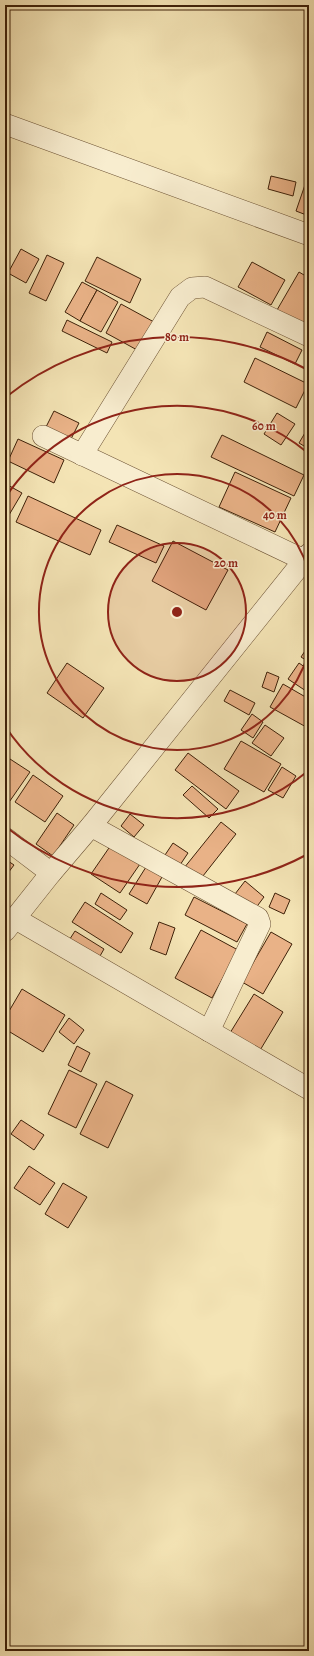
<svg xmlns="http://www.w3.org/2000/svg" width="314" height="1656" font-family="Alegreya,serif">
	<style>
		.building { fill: #e9b287; stroke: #3e2109 }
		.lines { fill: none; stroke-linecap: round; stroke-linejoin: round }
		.street-casing { stroke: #6c5234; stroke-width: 22 }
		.street { stroke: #f8edcf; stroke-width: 21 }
		.ring { fill: none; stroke: #8f2418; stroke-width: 2 }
		.centre { fill: #8f2418; stroke: #f8edcf; stroke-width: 2 }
		.ring-label { font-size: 12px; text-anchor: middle; font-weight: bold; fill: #8f2418; stroke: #f8edcf; stroke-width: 3; stroke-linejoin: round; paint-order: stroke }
	</style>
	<rect width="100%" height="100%" fill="#f4e4b5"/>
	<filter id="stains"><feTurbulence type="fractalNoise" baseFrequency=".005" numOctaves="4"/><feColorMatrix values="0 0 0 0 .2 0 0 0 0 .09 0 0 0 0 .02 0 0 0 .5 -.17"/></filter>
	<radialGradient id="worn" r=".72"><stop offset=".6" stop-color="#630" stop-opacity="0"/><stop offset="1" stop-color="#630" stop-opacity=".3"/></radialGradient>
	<g class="building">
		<path d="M271,176L296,182L293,196L268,189Z"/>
		<path d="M308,176H309V216L296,211Z"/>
		<path d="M21,249L39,259L26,283L8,273Z"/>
		<path d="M47,255L64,263L46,301L29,293Z"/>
		<path d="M97,257L141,279L130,303L85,281Z"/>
		<path d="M252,262L285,280L271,305L238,287Z"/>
		<path d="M299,272L309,278V323L307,327L277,310Z"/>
		<path d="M82,282L97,290L80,321L65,312Z"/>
		<path d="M97,290L118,302L101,332L80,321Z"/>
		<path d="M121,304L154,322L139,351L106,333Z"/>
		<path d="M67,320L112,342L107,353L62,331Z"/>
		<path d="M267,332L302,350L295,364L260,347Z"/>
		<path d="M255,358L308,384L296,408L244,382Z"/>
		<path d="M54,411L79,423L71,439L46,427Z"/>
		<path d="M277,413L295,424L281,445L264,434Z"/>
		<path d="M309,426V449L299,443Z"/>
		<path d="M222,435L304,475L294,496L211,457Z"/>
		<path d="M18,439L64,460L54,483L8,461Z"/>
		<path d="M235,472L291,498L275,532L219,507Z"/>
		<path d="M6,484L22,493L9,515L5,513Z"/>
		<path d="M28,496L101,530L90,555L16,522Z"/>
		<path d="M117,525L164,546L156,563L109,542Z"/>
		<path d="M173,541L228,570L206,610L152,581Z"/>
		<path d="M309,645V662L301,657Z"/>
		<path d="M67,663L104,688L83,718L47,693Z"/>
		<path d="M299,663L309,670V693L288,679Z"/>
		<path d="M267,672L279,677L274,692L262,687Z"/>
		<path d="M283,684L309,699L308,728L270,707Z"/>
		<path d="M230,690L255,703L249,715L224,701Z"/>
		<path d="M252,714L263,722L253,738L241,730Z"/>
		<path d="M265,725L284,738L271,756L252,743Z"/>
		<path d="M241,741L281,764L264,792L224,769Z"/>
		<path d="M188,753L239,791L226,809L175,770Z"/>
		<path d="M10,759L30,772L5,808V766Z"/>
		<path d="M282,767L296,776L283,798L268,790Z"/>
		<path d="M33,775L63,796L45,822L15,802Z"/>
		<path d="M192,786L218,809L209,818L183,795Z"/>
		<path d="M57,813L74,825L53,856L36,844Z"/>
		<path d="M130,814L144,825L134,837L121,826Z"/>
		<path d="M221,822L236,834L199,881L184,868Z"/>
		<path d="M173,843L188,853L176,871L161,861Z"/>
		<path d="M111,845L140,864L120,893L91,874Z"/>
		<path d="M5,859L14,865L5,877Z"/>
		<path d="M146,867L162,877L147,904L129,894Z"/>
		<path d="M245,881L264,897L255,909L235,894Z"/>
		<path d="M101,893L127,910L120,920L95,904Z"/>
		<path d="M275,893L290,900L284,914L269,907Z"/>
		<path d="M194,897L247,924L237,942L185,915Z"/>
		<path d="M85,902L133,933L121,953L72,922Z"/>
		<path d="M159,922L175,928L166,955L150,949Z"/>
		<path d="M201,930L238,950L212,998L175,978Z"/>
		<path d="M75,931L104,949L96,963L66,945Z"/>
		<path d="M271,932L292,944L263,994L242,982Z"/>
		<path d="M22,989L65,1015L43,1052L5,1029V1018Z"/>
		<path d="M254,994L283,1012L259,1052L230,1033Z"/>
		<path d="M69,1018L84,1030L74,1044L59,1032Z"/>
		<path d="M77,1046L90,1053L81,1072L68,1065Z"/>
		<path d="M69,1070L97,1084L76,1128L48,1114Z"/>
		<path d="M106,1081L133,1095L108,1148L80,1134Z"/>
		<path d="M21,1120L44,1135L34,1150L11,1134Z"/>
		<path d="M29,1166L55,1183L40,1205L14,1188Z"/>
		<path d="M63,1183L87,1197L68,1228L45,1214Z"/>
	</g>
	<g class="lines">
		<g class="street-casing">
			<g id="street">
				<path d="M5,124L309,235"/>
				<path d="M43,436L304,560"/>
				<path d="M82,455L180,297L192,288L205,287L309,336"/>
				<path d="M91,826L258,918L260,924L209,1031"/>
				<path d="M5,838L51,873"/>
				<path d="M16,919L309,1089"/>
				<path d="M5,931L51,873L91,826L309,554"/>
			</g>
		</g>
		<use href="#street" class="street"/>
	</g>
	<circle cx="177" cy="612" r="69" fill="#8f2418" fill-opacity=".12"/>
	<g class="ring">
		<circle cx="177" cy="612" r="69"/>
		<path d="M309 652A138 138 0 1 1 309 572"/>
		<path d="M308 771A206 206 0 0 1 5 726M5 498A206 206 0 0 1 308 453"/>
		<path d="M308 854A275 275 0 0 1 6 827M6 397A275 275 0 0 1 308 370"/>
	</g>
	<circle cx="177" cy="612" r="6" class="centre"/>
	<g class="ring-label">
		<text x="177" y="341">80 m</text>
		<text x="264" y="430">60 m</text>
		<text x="275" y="519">40 m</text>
		<text x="226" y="567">20 m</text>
	</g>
	<rect width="314" height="1656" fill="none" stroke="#f4e4b5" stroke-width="20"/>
	<rect x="6" y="6" width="302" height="1644" fill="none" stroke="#3e2109" stroke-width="2"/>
	<rect x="10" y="10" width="294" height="1636" fill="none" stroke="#3e2109"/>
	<rect width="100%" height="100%" filter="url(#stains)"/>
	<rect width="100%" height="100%" fill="url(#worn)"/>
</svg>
